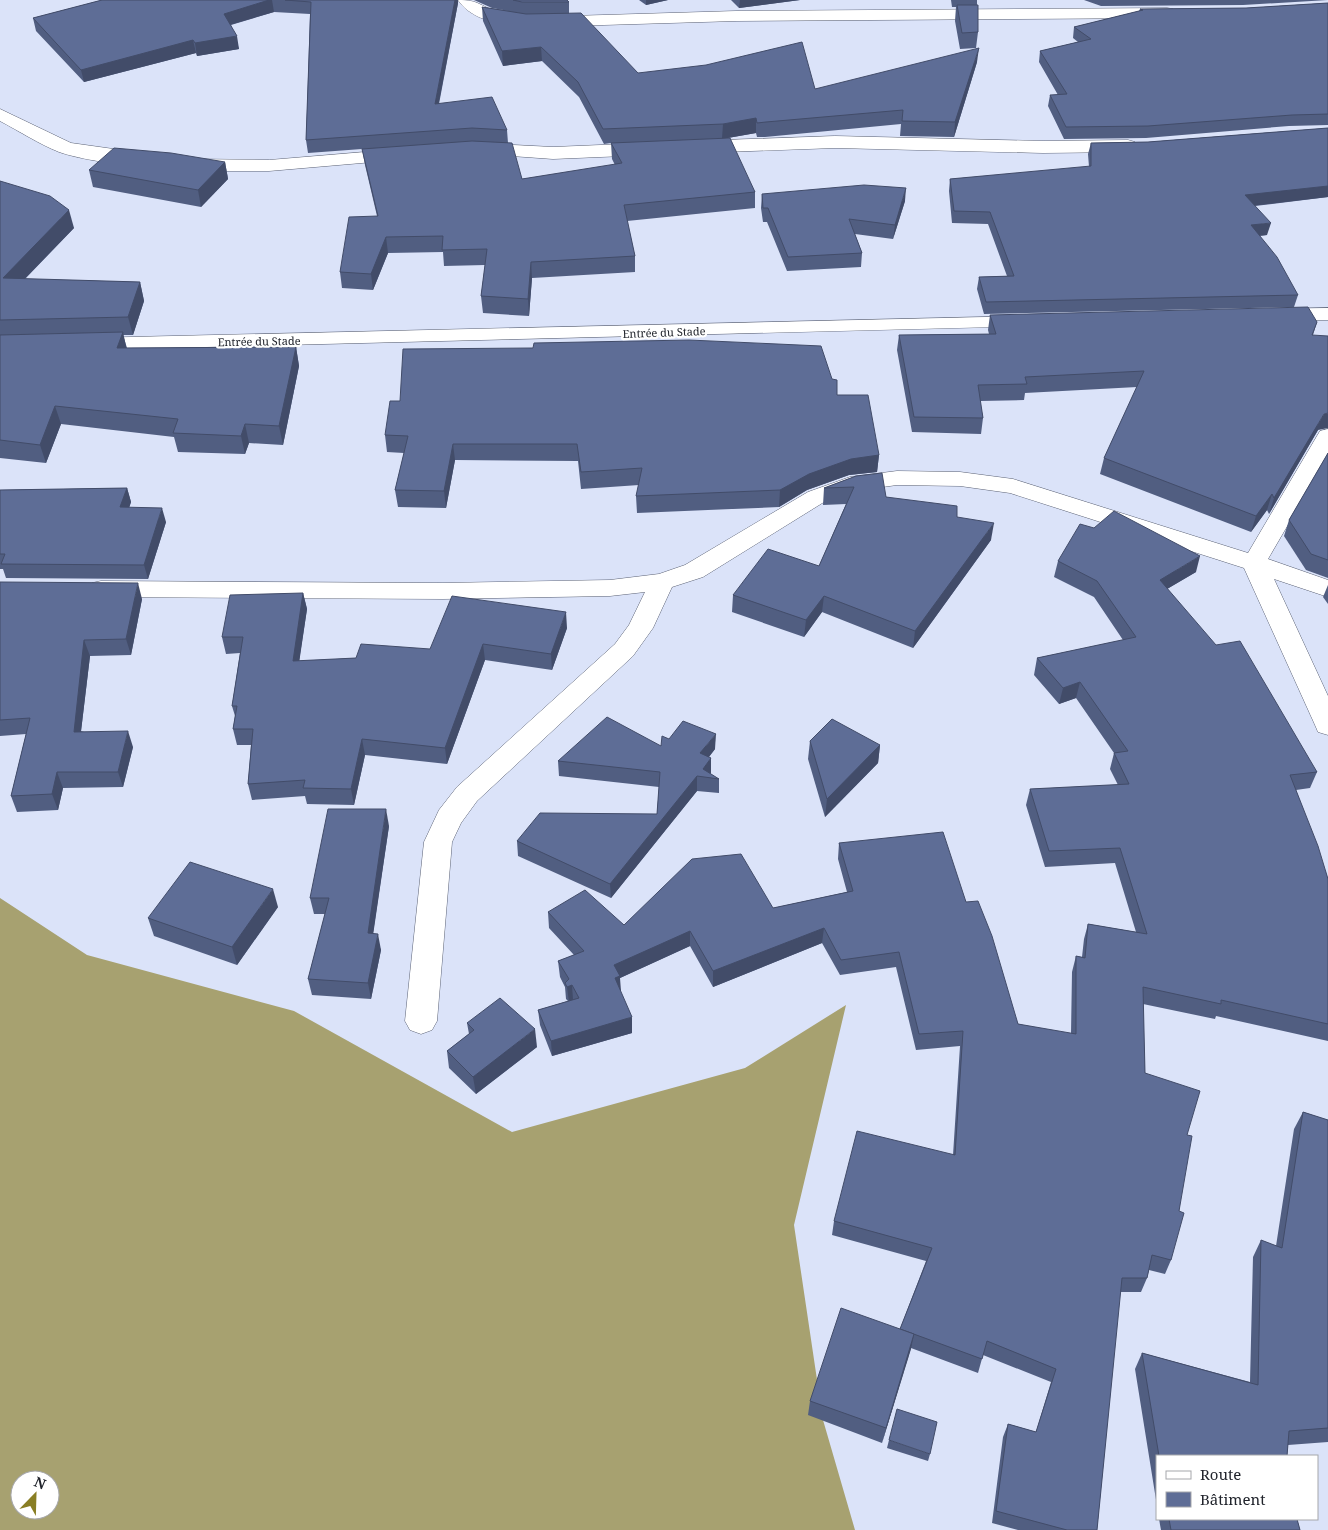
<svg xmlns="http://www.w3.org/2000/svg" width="1328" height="1530" font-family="'Noto Serif',serif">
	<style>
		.forest { fill: #a7a170; fill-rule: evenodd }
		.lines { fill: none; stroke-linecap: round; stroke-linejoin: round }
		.minor-casing { stroke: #5b6275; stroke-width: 1 }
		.tertiary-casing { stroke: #5b6275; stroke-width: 1 }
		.minor { fill: #fff; fill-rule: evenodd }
		.tertiary { fill: #fff; fill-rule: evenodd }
		.wall { fill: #515e81 }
		.shaded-wall { fill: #424c69 }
		.building { fill: #5e6d96; stroke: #424c69 }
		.labels { text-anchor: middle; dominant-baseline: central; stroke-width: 4.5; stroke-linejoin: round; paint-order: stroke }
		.far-street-label { font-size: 11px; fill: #21242c; stroke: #fff }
	</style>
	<rect width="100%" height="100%" fill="#dbe3f9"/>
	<path class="forest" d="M0,898L87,955L294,1011L512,1132L745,1068L846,1005L794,1225L823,1420L855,1530H0ZM20,1480H50V1510H20Z"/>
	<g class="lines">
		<g class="minor-casing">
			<g id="minor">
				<path d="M458,0C480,0 479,6 498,12C510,16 524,16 537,17L736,11L1167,8L1173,9L1175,13L1173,17L1167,18L736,21L537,27C511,26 474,24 458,0Z"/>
				<path d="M0,109L71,143L142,153L149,155L151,159L149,163C129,168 79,159 59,152C39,144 19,131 0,121Z"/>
				<path d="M835,136L1043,141L1128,140L1135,142L1137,146L1135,150L1128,152L1043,153L835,148L696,153L689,151L687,147L689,143L696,141Z"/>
				<path d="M476,143L553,147L648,143L655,145L657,149L655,153L648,155L553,159L469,153L467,149L469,145Z"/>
				<path d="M401,149L408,151L410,155L408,159L269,171H190L183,169L181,165L183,161L190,159L269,160Z"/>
				<path d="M1328,429V456L1268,559L1328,580V597L1274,579L1328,696V735L1318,732L1315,725L1244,568L1010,493L960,486L897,485L854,491L824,502L703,577L672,587L653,628L633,656L477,801L461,823L452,842L437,1021L432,1030L421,1034L410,1030L405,1021L424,842L439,810L457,787L615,644L629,625L645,592L610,596L443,599L101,597L92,595L89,589L92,583L101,581L443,583L610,580L659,574L685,565L808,492L850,477L897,471L960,472L1013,479L1248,553L1317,436L1320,431Z"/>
			</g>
		</g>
		<g class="tertiary-casing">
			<g id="tertiary">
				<path d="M1328,308V320L1274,321L1267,319L1263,315L1267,311L1274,309Z"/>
				<path d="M1026,316L1033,318L1037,322L1033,326L89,350L81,349L78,344L81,339L89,338Z"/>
			</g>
		</g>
		<use href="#minor" class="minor"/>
		<use href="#tertiary" class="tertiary"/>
	</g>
	<g class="wall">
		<path d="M102,0H458V3L439,104L507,130L508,143L522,179L615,165L612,159L611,143L604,144L579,97L542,61L503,66L483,21L482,7L509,11L492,8L474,0H567L569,2V14L638,73L815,89L977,62L954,137L900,136L901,124L765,137H757L756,133L722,139L755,192V208L627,221L635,256V272L532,278L529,316L483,313L481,296L485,265L444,266L443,252L388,253L373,290L342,288L340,272L377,216L365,165L362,149L308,153L306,140L310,14L274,12L231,25L239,49L197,56L196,53L84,82L36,31L33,18Z"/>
		<path d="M639,0H668L646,5Z"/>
		<path d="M731,0H800L739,8Z"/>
		<path d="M951,0H977V5L978,32L976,48L960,49L955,21L956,7H952Z"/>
		<path d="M1084,0H1328L1243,5L1101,6Z"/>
		<path d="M1328,3V125L1289,126L1146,138L1064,139L1048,106L1050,95H1058L1039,62L1040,51L1078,42L1073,38L1074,27L1139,11L1140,9L1246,8Z"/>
		<path d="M1328,128V197L1255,206L1267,235L1259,236L1298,295L1294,307L984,314L977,289L979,277L1007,276L988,224L952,223L949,191L950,179L1089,167L1088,154L1091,143L1148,142Z"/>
		<path d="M225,162L228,179L201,207L93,187L89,170Z"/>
		<path d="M0,181L74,228L25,279L140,282L144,301L133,335H123L127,348L296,347L299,366L283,445L249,443L245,454L178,452L174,437L61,424L46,463L0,458Z"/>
		<path d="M762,194L905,201L893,239L855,234L862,253L861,267L787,271L767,222H763L761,208Z"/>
		<path d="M990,315L1317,322L1313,335L1318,430L1269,514L1267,510L1251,532L1100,474L1104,458L1137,387L1025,393L1024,400L980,401L983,418L981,434L912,432L897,350L899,335L989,334L988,330Z"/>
		<path d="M832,379L837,395L879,455L877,472L849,475L807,490L779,507L637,513L636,496L639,485L581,489L578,461L455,460L446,508L398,507L395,490L404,453L387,452L385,435Z"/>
		<path d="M1328,453V578L1306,570L1284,536L1289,520Z"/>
		<path d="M856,476L886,497L957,517L991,540L913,648L822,612L804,637L732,612L733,595L819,566L846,504L823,505L824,488Z"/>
		<path d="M127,488L131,502L129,508L166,522L148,579L6,578L3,569H0V490Z"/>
		<path d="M1058,561L1196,572L1167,589L1317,772L1310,788L1296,790L1328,879V1041L1216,1016L1215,1019L1143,1004L1145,1073L1187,1135L1179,1211L1171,1260L1165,1274L1149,1270L1147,1278L1141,1292H1120L1097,1530H1018L992,1523L1003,1437L1008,1424L1036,1432L1051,1382L983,1355L978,1373L911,1348L882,1443L808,1415L810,1401L900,1329L926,1261L832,1235L834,1221L953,1155L960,1046L916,1050L896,967L840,975L822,943L713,987L690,946L620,978V991L632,1033L552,1056L540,1025L538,1010L568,1001L566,999L565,987L560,977L558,961L574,955L549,928L548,912L624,925L773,908L847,892L838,859L839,843L966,902L1018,1024L1071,1034L1072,972L1076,956L1082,957L1084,939L1088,924L1136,932L1115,863L1045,867L1026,805L1030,789L1118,785L1110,769L1114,753L1076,698L1059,704L1034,675L1037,658L1123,640L1094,597L1054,577Z"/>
		<path d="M0,582L142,599L131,655L90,656L81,731L133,747L123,787L63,788L58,810L17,812L11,796L26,734L0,736Z"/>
		<path d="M1328,585V604L1323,597Z"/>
		<path d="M303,593L307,609L299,661L356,658L430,649L567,628L552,670L485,660L447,764L365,755L354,805L307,804L305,796L252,800L248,784L251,745H237L233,729L235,716L232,706L240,653L226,654L222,637Z"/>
		<path d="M669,739L715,749L709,757L711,773L710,774L719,779V793L697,791L611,898L518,856L517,841L657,814L659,787L559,776L558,761L661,746Z"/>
		<path d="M810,741L880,745L878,763L825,817L808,759Z"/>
		<path d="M389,826L373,933L381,950L371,999L312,995L308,979L325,914H314L310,898Z"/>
		<path d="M278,907L237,965L154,936L148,918Z"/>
		<path d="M467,1023L537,1047L476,1094L449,1068L447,1051L469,1034Z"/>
		<path d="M1303,1112L1328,1120V1442L1288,1445L1287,1456H1157V1506L1135,1369L1142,1353L1250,1382L1253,1257L1261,1240L1276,1246L1294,1129Z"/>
		<path d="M889,1440L930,1454L928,1461L887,1448Z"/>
		<path d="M1159,1519H1297L1300,1530H1161Z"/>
	</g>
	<g class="shaded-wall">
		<path d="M269,0H272L274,12L226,26L224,14Z"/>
		<path d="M455,0H458V3L436,117L435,104Z"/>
		<path d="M646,0H668L646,5Z"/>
		<path d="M740,0H800L739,8Z"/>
		<path d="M237,36L239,49L197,56L195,43Z"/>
		<path d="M193,40L196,53L84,82L81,70Z"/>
		<path d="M541,47L542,61L503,66L502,51Z"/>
		<path d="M979,48L977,62L954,137L955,122Z"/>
		<path d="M756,118V133L722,139L723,124Z"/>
		<path d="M225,162L228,179L201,207L198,190Z"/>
		<path d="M1328,186V197L1242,207L1245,195Z"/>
		<path d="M906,188L905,201L893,239L895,225Z"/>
		<path d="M69,210L74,228L8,296L3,278Z"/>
		<path d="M1271,223L1267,235L1247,237L1251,225Z"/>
		<path d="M386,237L388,253L373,290L371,274Z"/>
		<path d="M531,262L532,278L529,316L528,299Z"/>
		<path d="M140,282L144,301L133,335L128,317Z"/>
		<path d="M123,332L127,351L117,348Z"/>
		<path d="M296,347L299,366L283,445L279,426Z"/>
		<path d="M55,406L61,424L46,463L40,445Z"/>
		<path d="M1328,413V428L1318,430L1269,514L1274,498L1324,414Z"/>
		<path d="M245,424L249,443L245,454L241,436Z"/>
		<path d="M453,444L455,460L446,508L444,491Z"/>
		<path d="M879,455L877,472L849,475L807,490L779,507L780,490L809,474L851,459Z"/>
		<path d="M127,488L131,502L124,522L120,507Z"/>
		<path d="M1272,494L1267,510L1251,532L1256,516Z"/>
		<path d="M162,508L166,522L148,579L144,565Z"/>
		<path d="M994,523L991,540L913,648L915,631Z"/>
		<path d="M1200,556L1196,572L1155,596L1160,580Z"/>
		<path d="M138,583L142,599L131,655L126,639Z"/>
		<path d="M303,593L307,609L297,677L293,661Z"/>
		<path d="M824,596L822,612L804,637L806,620Z"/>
		<path d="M566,612L567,628L552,670L551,654Z"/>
		<path d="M84,640L90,656L79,748L74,732Z"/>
		<path d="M483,644L485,660L447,764L445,748Z"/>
		<path d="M1080,682L1076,698L1059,704L1063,688Z"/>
		<path d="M128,731L133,747L123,787L118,772Z"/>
		<path d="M716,734L715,749L700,768V753Z"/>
		<path d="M362,739L365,755L354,805L351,789Z"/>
		<path d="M880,745L878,763L825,817L827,799Z"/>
		<path d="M711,758V773L707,777L703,769Z"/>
		<path d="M57,772L63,788L58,810L52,794Z"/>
		<path d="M697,776V791L611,898L610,884Z"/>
		<path d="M386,809L389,826L371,949L368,933Z"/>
		<path d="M273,889L278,907L237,965L232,947Z"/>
		<path d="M824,928L822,943L713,987V971Z"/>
		<path d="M690,931V946L620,978L621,991L615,993L614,965Z"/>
		<path d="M378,934L381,950L371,999L368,983Z"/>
		<path d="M572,985L573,1000L569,1002L567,987Z"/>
		<path d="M632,1017V1033L552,1056L551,1041Z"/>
		<path d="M535,1029L537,1047L476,1094L473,1077Z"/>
		<path d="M914,1334L911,1349L882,1443L886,1428Z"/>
	</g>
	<g class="building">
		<path d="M102,0H269L224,14L237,36L195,43L193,40L81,70L33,18Z"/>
		<path d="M285,0H455L435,104L492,97L507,130L472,128L306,140L311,2Z"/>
		<path d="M513,0H567L569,2H522Z"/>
		<path d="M1328,3V114L1292,115L1148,126L1066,127L1050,95L1067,94L1040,51L1091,39L1074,27L1143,10L1140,9L1246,8Z"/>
		<path d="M957,5H978V32L962,33Z"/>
		<path d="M482,7L526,14L581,13L638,73L706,65L802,42L815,89L979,48L955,122L902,121L903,110L766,122L757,123L756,118L723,124L603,129L578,82L541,47L502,51Z"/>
		<path d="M1328,128V186L1245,195L1271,223L1251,225L1277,257L1298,295L986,302L979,277L1014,276L990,212L954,211L950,179L1091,166V143L1148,142Z"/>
		<path d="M730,138L755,192L624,205L635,256L531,262L528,299L481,296L487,249L442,250L443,236L386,237L371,274L340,272L349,217L378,216L362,149L472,141L512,143L522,179L622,163L611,143Z"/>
		<path d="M114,148L171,153L225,162L198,190L89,170Z"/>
		<path d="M0,181L50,196L69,210L3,278L140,282L128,317L0,320Z"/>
		<path d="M864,185L906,188L895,225L849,219L862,253L788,257L768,208H763L762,194Z"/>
		<path d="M1308,307L1317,322L1312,335L1328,336V413L1324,414L1274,498L1272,494L1256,516L1104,458L1144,371L1025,377L1027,384L978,385L983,418L914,417L899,335L996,334L990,315Z"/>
		<path d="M123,332L117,348L296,347L279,426L245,424L241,436L173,433L178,419L55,406L40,445L0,440V335Z"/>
		<path d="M689,340L821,346L832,379L837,380V395H868L879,455L851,459L809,474L780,490L636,496L642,468L581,472L577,444H453L444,491L395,490L408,436L385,435L390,401H400L403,349L533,348L534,343Z"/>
		<path d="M1328,453V560L1311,554L1289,520Z"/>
		<path d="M882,473L886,497L957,506V517L994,523L915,631L824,596L806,620L733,595L768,549L819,566L854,487L824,488L856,476Z"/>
		<path d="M127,488L120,507L162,508L144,565L1,564L5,554H0V490Z"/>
		<path d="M1114,511L1200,556L1160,580L1216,645L1240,641L1317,772L1290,775L1318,846L1328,879V1024L1221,1000V1004L1143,987L1145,1073L1200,1091L1187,1135L1192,1136L1179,1211L1184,1213L1171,1260L1152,1255L1147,1278H1122L1097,1530H1067L996,1511L1008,1424L1036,1432L1056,1369L987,1341L982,1359L900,1329L932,1248L834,1221L857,1131L955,1155L963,1031L919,1034L899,952L841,960L824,928L713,971L690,931L614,965L620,976L615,978L632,1017L551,1041L538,1010L579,998L572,985L567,987L565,983L569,979L558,961L584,951L548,912L585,890L624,925L692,859L741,854L773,908L853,891L839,843L943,832L966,902L978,901L992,936L1018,1024L1076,1034V956L1085,958L1088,924L1147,934L1120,848L1049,851L1030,789L1129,784L1114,753L1128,751L1080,682L1063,688L1037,658L1136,637L1097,581L1058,561L1080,524L1094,528Z"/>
		<path d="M0,582L138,583L126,639L84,640L74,732L128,731L118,772H57L52,794L11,796L30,718L0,720Z"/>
		<path d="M303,593L293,661L356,658L361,644L430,649L452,596L566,612L551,654L483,644L445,748L362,739L351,789L303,788L305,780L248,784L253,729H233L237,706H232L243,637H222L230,595Z"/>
		<path d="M607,717L661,746L662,736L669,739L683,721L716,734L700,753L711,758L703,769L719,779L697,776L610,884L517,841L540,813L657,814L660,772L558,761Z"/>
		<path d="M832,719L880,745L827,799L810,741Z"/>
		<path d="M328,809H386L368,933L378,934L368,983L308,979L329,898H310Z"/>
		<path d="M190,862L273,889L232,947L148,918Z"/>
		<path d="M500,998L535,1029L473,1077L447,1051L474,1030L467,1023Z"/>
		<path d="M1303,1112L1328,1120V1428L1289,1431L1287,1456H1159L1142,1353L1258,1385L1261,1240L1282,1248Z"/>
		<path d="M841,1308L914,1334L886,1428L810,1401Z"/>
		<path d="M897,1409L937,1422L930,1454L889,1440Z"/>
		<path d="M1169,1519H1297L1300,1530H1171Z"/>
	</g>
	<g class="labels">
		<g class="far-street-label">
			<text transform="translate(664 332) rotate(-2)">Entrée du Stade</text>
			<text transform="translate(259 341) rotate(-1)">Entrée du Stade</text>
		</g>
	</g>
	<rect x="1156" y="1455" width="162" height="65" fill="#ffffff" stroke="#a6a7ab"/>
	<rect x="1166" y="1471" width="25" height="8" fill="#ffffff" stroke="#a6a7ab"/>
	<text x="1200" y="1480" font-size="15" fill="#21242c">Route</text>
	<rect x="1166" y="1492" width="25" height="15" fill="#5e6d96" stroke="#a6a7ab"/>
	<text x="1200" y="1505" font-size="15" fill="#21242c">Bâtiment</text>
	<g transform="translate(35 1495) rotate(23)"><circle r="24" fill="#ffffff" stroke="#a6a7ab"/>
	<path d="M0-4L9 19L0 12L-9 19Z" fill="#897e24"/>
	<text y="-8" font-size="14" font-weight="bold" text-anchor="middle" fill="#21242c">N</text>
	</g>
</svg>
